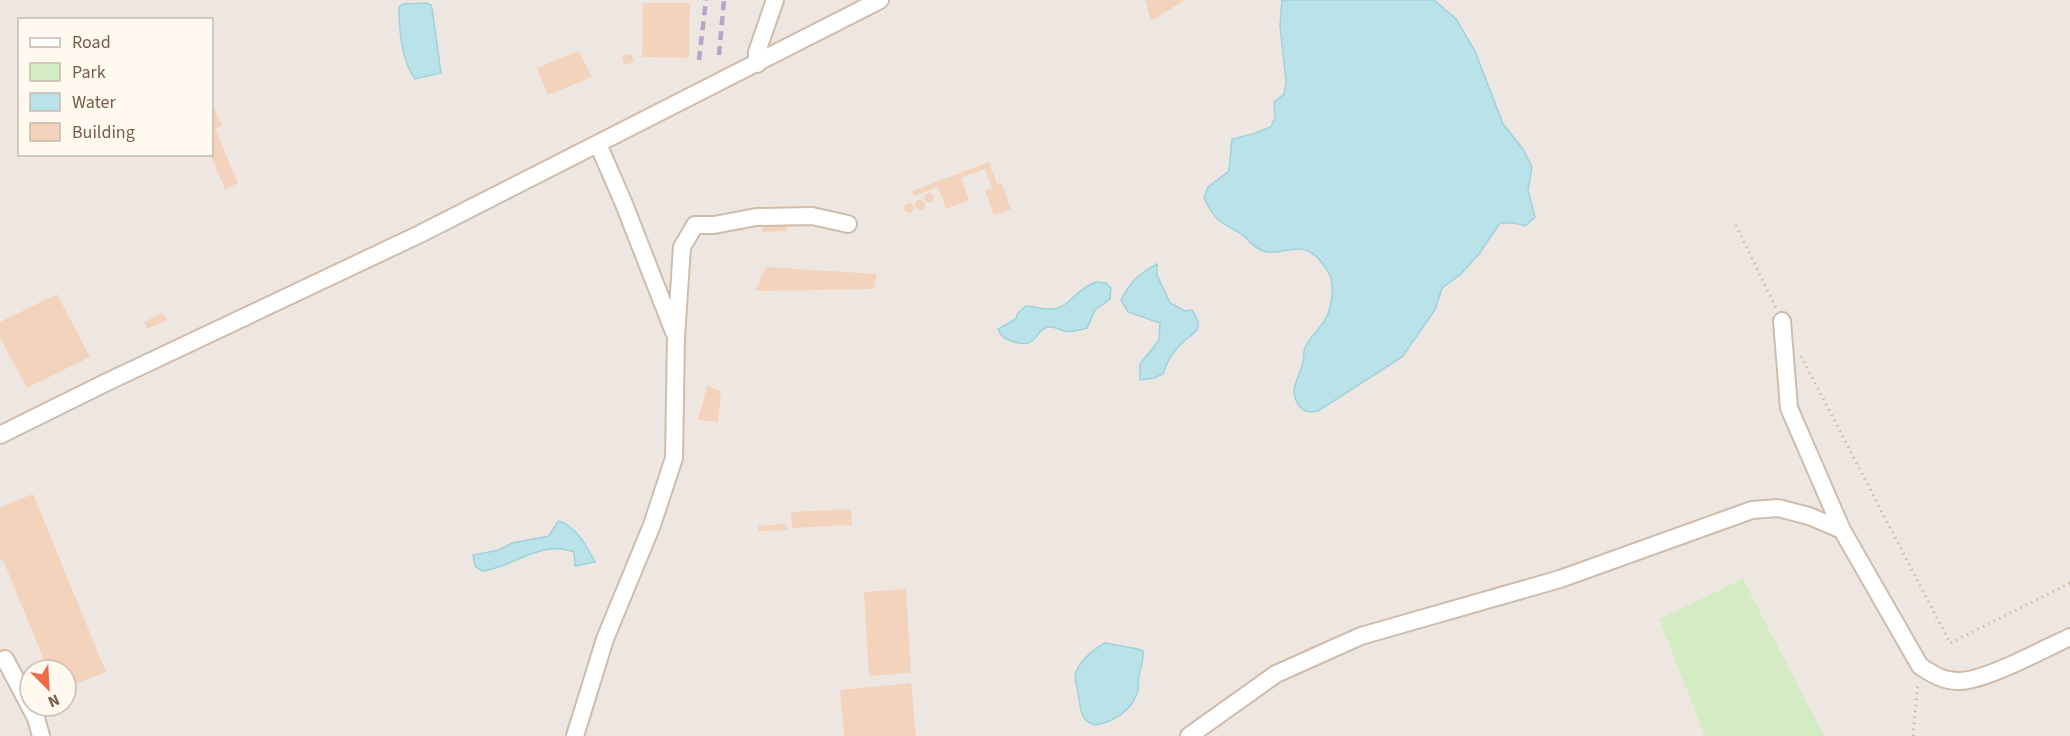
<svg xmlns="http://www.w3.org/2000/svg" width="2070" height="736" font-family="'Source Sans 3',sans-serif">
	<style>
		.industrial { fill: #eee7e1; fill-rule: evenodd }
		.green { fill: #d4ecc4 }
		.water { fill: #bae2e9; stroke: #9fd2db; stroke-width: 1.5 }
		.building { fill: #f4d3bd }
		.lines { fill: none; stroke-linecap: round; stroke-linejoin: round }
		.minor-casing { stroke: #d0bcab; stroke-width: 20 }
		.path { stroke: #dab7a0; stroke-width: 3; stroke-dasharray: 1.5 4.5; stroke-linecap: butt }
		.minor { stroke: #fff; stroke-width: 16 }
		.rail { stroke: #b8a4c9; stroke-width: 4.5; stroke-dasharray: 9 6; stroke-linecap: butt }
	</style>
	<rect width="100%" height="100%" fill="#fdf5e7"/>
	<path class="industrial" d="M0,0H2070V736H0ZM20,20H212V154H20ZM30,670H66V706H30Z"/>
	<path class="green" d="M1743,579L1824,736H1705L1659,619Z"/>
	<g class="water">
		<path d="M1282,0H1434L1456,19L1475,51L1503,124L1523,149L1532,167L1528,190L1535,217L1525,226L1514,223H1500L1479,254L1461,274L1442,288L1435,310L1402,357L1318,411C1309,413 1303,412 1298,404C1288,389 1300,377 1303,362C1304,357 1303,352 1305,348C1309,337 1322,328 1328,314C1332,302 1334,291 1331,278C1330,273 1325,267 1322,263C1302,236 1284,257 1263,251C1250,246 1247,236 1238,232C1218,221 1214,219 1204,198L1208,187L1229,171L1232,139L1253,134L1271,127L1275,117L1274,102L1284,94L1286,82L1280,26Z"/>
		<path d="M426,3L431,5L432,8L441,73L415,79C402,61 399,29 399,7L403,4Z"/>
		<path d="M1157,264V275L1170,303L1185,311L1192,310C1207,332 1192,332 1180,345C1172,353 1166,364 1163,374L1154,378L1140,380V364L1159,340L1160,323L1128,312L1121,300C1130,282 1140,273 1157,264Z"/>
		<path d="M1096,282L1106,283L1111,288L1110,299L1095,310L1087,328C1079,330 1072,333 1064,331C1060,330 1055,327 1051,327C1033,327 1041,351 1011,341C1004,338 1001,337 998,329L1016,319L1017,314L1026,306C1034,306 1042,310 1051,309C1069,309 1076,288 1096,282Z"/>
		<path d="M558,521C576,525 587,547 595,562L575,566L574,552C541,539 512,568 482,571L475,566L473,555L499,550L512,543L549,536Z"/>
		<path d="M1105,643L1138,649L1143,651C1144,660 1141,667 1139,675C1138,680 1139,685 1138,690C1133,710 1114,722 1095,725C1079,721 1081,706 1078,694C1077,683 1072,676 1079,666C1085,657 1096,648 1105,643Z"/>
	</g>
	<g class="building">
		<path d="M1145,0H1185L1151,21Z"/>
		<path d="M643,3H690L689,58L642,57Z"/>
		<path d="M579,51L592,77L548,95L537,68Z"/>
		<path d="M631,53L634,62L624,65L622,56Z"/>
		<path d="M212,103L222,126L215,129L238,183L225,189L210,154H212Z"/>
		<path d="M989,162L997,184L1001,182L1011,209L994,215L985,191L992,188L985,169L961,178L969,200L946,209L938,187L914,196L912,191Z"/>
		<circle cx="929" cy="198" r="5"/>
		<circle cx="920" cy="205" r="5"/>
		<circle cx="909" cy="208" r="5"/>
		<path d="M787,223L786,231L762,232V224Z"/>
		<path d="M766,267L877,274L874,289L755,291Z"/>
		<path d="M57,294L90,357L27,388L0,338V322Z"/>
		<path d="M163,313L167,320L147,329L144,322Z"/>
		<path d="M707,386L721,391L718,422L698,420Z"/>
		<path d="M33,494L106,672L66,688V670H48L3,560L0,561V507Z"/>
		<path d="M851,509L852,525L792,528L791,512Z"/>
		<path d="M786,524L787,530L759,531L758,526Z"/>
		<path d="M906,589L911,673L869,676L864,592Z"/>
		<path d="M911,683L916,736H844L840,690Z"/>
	</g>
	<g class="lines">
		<g class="minor-casing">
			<g id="minor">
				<path d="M757,64V52L775,0"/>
				<path d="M598,144L624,204L674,332"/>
				<path d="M1782,321L1789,408L1842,530"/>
				<path d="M0,435L105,383L420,234L880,0"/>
				<path d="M5,659L36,718L41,736"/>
				<path d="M575,736L605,639L652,525L674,458L676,337L682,247L695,225H714L756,217L812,216L848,224"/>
				<path d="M1189,736L1276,674L1361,636L1560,579L1752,510L1778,508L1809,516L1842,530L1920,666C1932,674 1943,681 1958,681C1983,682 2044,649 2070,637"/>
			</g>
		</g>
		<g class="path">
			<path d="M1736,225L1776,308"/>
			<path d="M1801,356L1950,643L2070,583"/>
			<path d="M1913,736L1918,683"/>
		</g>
		<use href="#minor" class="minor"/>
		<g class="rail">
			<path d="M719,55L724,0"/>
			<path d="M699,60L706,0"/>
		</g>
	</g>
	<rect x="18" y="18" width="195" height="138" fill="#fff9ef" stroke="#c9baad" stroke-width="1.5"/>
	<rect x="30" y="38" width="30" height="9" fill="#ffffff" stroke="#c9baad" stroke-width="1.5"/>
	<text x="72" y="48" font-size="18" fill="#795b49">Road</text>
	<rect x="30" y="63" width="30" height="18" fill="#d4ecc4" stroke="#c9baad" stroke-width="1.5"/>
	<text x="72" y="78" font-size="18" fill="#795b49">Park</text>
	<rect x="30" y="93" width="30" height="18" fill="#bae2e9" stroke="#c9baad" stroke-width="1.5"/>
	<text x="72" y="108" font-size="18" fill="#795b49">Water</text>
	<rect x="30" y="123" width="30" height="18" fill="#f4d3bd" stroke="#c9baad" stroke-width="1.5"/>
	<text x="72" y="138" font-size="18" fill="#795b49">Building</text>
	<g transform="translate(48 688) rotate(156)"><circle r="28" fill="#fff9ef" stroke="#c9baad" stroke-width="1.5"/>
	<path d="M0-4.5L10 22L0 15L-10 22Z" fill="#ed6c47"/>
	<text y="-9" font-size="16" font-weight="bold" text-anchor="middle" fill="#795b49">N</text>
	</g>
</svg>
